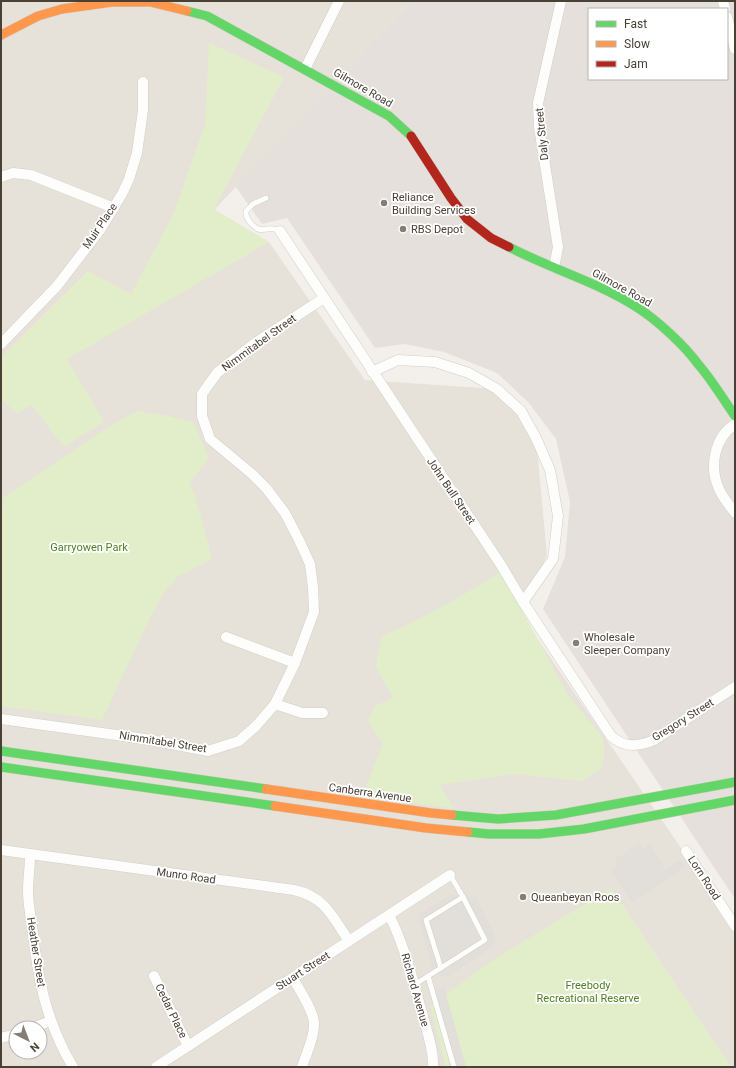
<svg xmlns="http://www.w3.org/2000/svg" width="736" height="1068" font-family="Roboto,sans-serif">
	<style>
		.residential { fill: #e7e2d9; fill-rule: evenodd }
		.industrial { fill: #e5e0db; fill-rule: evenodd }
		.green { fill: #e2eeca }
		.parking { fill: #e2dfdb }
		.lines { fill: none; stroke-linecap: round; stroke-linejoin: round }
		.lane-casing { stroke: #d1cec9; stroke-width: 6 }
		.street-casing { stroke: #d1cec9; stroke-width: 11 }
		.fast-casing { stroke: #d3cdc2; stroke-width: 10 }
		.slow-casing { stroke: #d3cdc2; stroke-width: 10 }
		.jam-casing { stroke: #d3cdc2; stroke-width: 10 }
		.lane { stroke: #fdfdfc; stroke-width: 5 }
		.street { stroke: #fdfdfc; stroke-width: 10 }
		.fast { stroke: #63d668; stroke-width: 9 }
		.slow { stroke: #ff974d; stroke-width: 9 }
		.jam { stroke: #b3261e; stroke-width: 9 }
		.poi-dot { fill: #857e76; stroke: #fff; stroke-width: 1.5 }
		.labels { text-anchor: middle; dominant-baseline: central; stroke-width: 3.5; stroke-linejoin: round; paint-order: stroke }
		.street-label { font-size: 11px; fill: #4a4136; stroke: #fff }
		.poi-label { font-size: 11px; fill: #4a4136; stroke: #fff; text-anchor: start }
		.park-label { font-size: 11px; fill: #4e8224; stroke: #fff }
	</style>
	<rect width="100%" height="100%" fill="#f3f0ec"/>
	<path class="residential" d="M1,1H410L407,7L214,210L269,242L365,380L497,389L536,438L547,555L521,615L688,858L735,933V1067H1ZM16,1028H40V1052H16Z"/>
	<path class="industrial" d="M410,1H735V899L543,609L565,557L570,502L556,439L528,402L497,373L444,352L405,344L375,348L287,218L262,224L235,186L407,7ZM589,9H727V79H589Z"/>
	<g class="green">
		<path d="M209,43L284,77L214,209L269,242L67,359L104,422L64,447L32,405L18,413L1,400V357L88,271L131,294L173,215L205,125Z"/>
		<path d="M137,411L168,416L194,423L209,459L189,483L195,495L212,559L177,577L163,594L152,613L102,720L1,706V499L107,428Z"/>
		<path d="M501,572L568,695L603,738L604,757L601,768L582,781L511,774L440,785L453,808L362,797L383,744L368,721L375,706L393,698L376,666L382,636C424,619 463,595 501,572Z"/>
		<path d="M611,888L731,1067H446L430,1006L490,962Z"/>
	</g>
	<g class="parking">
		<path d="M639,843L643,849L650,844L665,867L659,871L660,872L681,860L686,867L632,902L611,870L617,865L614,860Z"/>
		<path d="M450,895L476,897L496,937L493,947L445,978L432,968L418,915Z"/>
		<path d="M444,986L466,1067H450L433,991Z"/>
	</g>
	<g class="lines">
		<g class="lane-casing">
			<g id="lane">
				<path d="M266,198L253,204L246,211C245,218 252,226 258,229C266,231 273,226 280,231"/>
				<path d="M450,875L463,897"/>
				<path d="M428,976L454,1067"/>
				<path d="M414,985L485,940L463,897L426,920L441,968"/>
			</g>
		</g>
		<g class="street-casing">
			<g id="street">
				<path d="M723,1L725,9"/>
				<path d="M727,17L735,49"/>
				<path d="M305,69L339,1"/>
				<path d="M1,177L13,173L31,175L114,208"/>
				<path d="M280,231L501,565L523,602L611,736C624,748 638,747 654,740L735,687"/>
				<path d="M554,267L558,247L539,127L538,103L561,1"/>
				<path d="M1,344L57,286L100,230L122,194L129,179L137,153L143,110V82"/>
				<path d="M372,372L398,360L435,362L469,373L497,389L521,411L536,438L550,470L558,516L553,559L523,602"/>
				<path d="M735,424C714,438 709,467 719,489C723,498 729,505 735,513"/>
				<path d="M226,637L295,663"/>
				<path d="M275,704L302,713H323"/>
				<path d="M1,719L145,739L208,751L239,741L256,726L275,704L295,663L314,612L313,587L310,564L299,540L285,513L266,488L252,474L210,439L202,416V394L217,373L255,343L324,298"/>
				<path d="M1,850L294,890C325,897 332,916 349,941"/>
				<path d="M686,851L735,926"/>
				<path d="M30,855C30,867 28,879 28,891C28,902 30,914 32,925C37,976 46,1022 73,1067"/>
				<path d="M389,915C405,946 413,982 423,1016C427,1033 434,1050 433,1067"/>
				<path d="M154,976L188,1046"/>
				<path d="M293,978C299,990 315,1012 314,1025C314,1039 306,1054 302,1067"/>
				<path d="M33,1028L50,1021"/>
				<path d="M1,1038L16,1034"/>
				<path d="M156,1067L450,875"/>
			</g>
		</g>
		<g class="fast-casing">
			<g id="fast">
				<path d="M187,11L207,16L389,116L411,136"/>
				<path d="M509,247C551,269 598,282 638,308C658,321 684,345 698,364C712,380 723,399 735,416"/>
				<path d="M1,751L266,789"/>
				<path d="M1,767L275,806"/>
				<path d="M452,815L498,819L556,815L735,782"/>
				<path d="M468,832L489,834H539L584,829L735,800"/>
			</g>
		</g>
		<g class="slow-casing">
			<g id="slow">
				<path d="M1,35L38,16L62,9L112,2H150L187,11"/>
				<path d="M266,789L431,813L452,815"/>
				<path d="M275,806L426,828L468,832"/>
			</g>
		</g>
		<g class="jam-casing">
			<path id="jam" d="M411,136L451,198L467,219L491,238L509,247"/>
		</g>
		<use href="#lane" class="lane"/>
		<use href="#street" class="street"/>
		<use href="#fast" class="fast"/>
		<use href="#slow" class="slow"/>
		<use href="#jam" class="jam"/>
	</g>
	<g class="poi-dot">
		<circle cx="384" cy="203" r="4"/>
		<circle cx="403" cy="229" r="4"/>
		<circle cx="576" cy="643" r="4"/>
		<circle cx="523" cy="897" r="4"/>
	</g>
	<g class="labels">
		<g class="street-label">
			<text transform="translate(363 88) rotate(30)">Gilmore Road</text>
			<text transform="translate(542 134) rotate(-96)">Daly Street</text>
			<text transform="translate(100 226) rotate(-56)">Muir Place</text>
			<text transform="translate(622 288) rotate(29)">Gilmore Road</text>
			<text transform="translate(259 343) rotate(-36)">Nimmitabel Street</text>
			<text transform="translate(451 491) rotate(56)">John Bull Street</text>
			<text transform="translate(683 720) rotate(-32)">Gregory Street</text>
			<text transform="translate(163 742) rotate(9)">Nimmitabel Street</text>
			<text transform="translate(370 793) rotate(8)">Canberra Avenue</text>
			<text transform="translate(186 876) rotate(8)">Munro Road</text>
			<text transform="translate(704 878) rotate(57)">Lorn Road</text>
			<text transform="translate(36 952) rotate(81)">Heather Street</text>
			<text transform="translate(303 971) rotate(-33)">Stuart Street</text>
			<text transform="translate(415 990) rotate(74)">Richard Avenue</text>
			<text transform="translate(171 1011) rotate(64)">Cedar Place</text>
		</g>
		<g class="poi-label">
			<text x="392" y="197">Reliance<tspan x="392" dy="13">Building Services</tspan></text>
			<text x="411" y="229">RBS Depot</text>
			<text x="584" y="637">Wholesale<tspan x="584" dy="13">Sleeper Company</tspan></text>
			<text x="531" y="897">Queanbeyan Roos</text>
		</g>
		<g class="park-label">
			<text x="89" y="547">Garryowen Park</text>
			<text x="588" y="985">Freebody<tspan x="588" dy="13">Recreational Reserve</tspan></text>
		</g>
	</g>
	<rect width="736" height="1068" fill="none" stroke="#4a4136" stroke-width="4"/>
	<rect x="588" y="8" width="140" height="72" fill="#ffffff" stroke="#b7b3af"/>
	<rect x="596" y="21" width="20" height="6" fill="#63d668" stroke="#b7b3af"/>
	<text x="624" y="28" font-size="12" fill="#4a4136">Fast</text>
	<rect x="596" y="41" width="20" height="6" fill="#ff974d" stroke="#b7b3af"/>
	<text x="624" y="48" font-size="12" fill="#4a4136">Slow</text>
	<rect x="596" y="61" width="20" height="6" fill="#b3261e" stroke="#b7b3af"/>
	<text x="624" y="68" font-size="12" fill="#4a4136">Jam</text>
	<g transform="translate(28 1040) rotate(138)"><circle r="19" fill="#ffffff" stroke="#b7b3af"/>
	<path d="M0-3L7 15L0 10L-7 15Z" fill="#857e76"/>
	<text y="-6" font-size="11" font-weight="bold" text-anchor="middle" fill="#4a4136">N</text>
	</g>
</svg>
